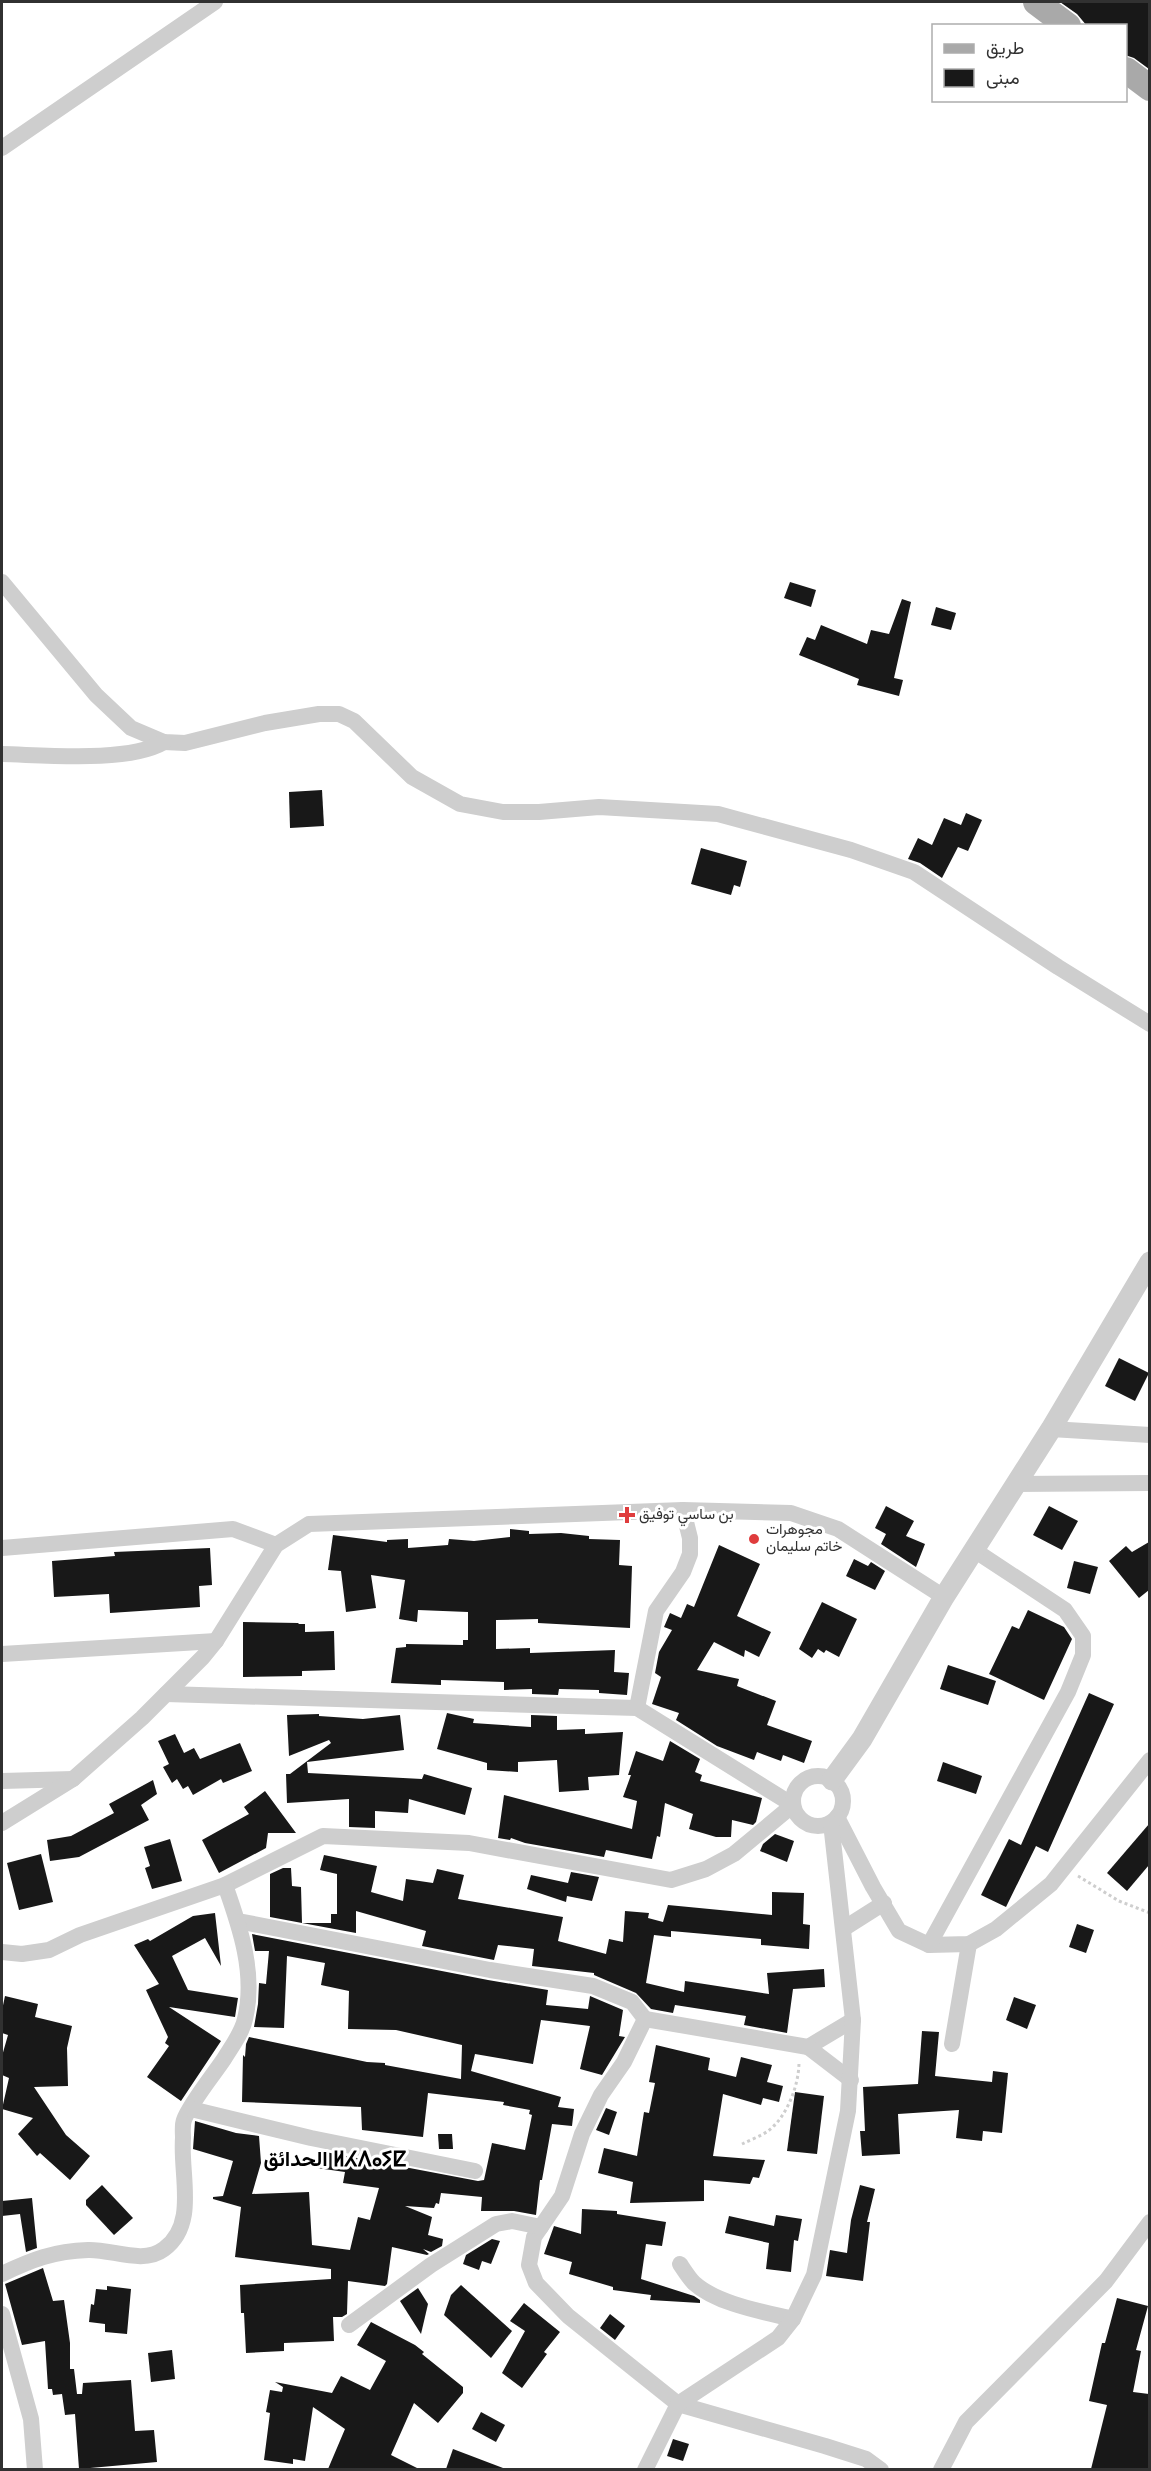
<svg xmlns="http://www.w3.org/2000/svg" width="1151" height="2471" font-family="Overpass,Vazirmatn,'Noto Sans Tifinagh',sans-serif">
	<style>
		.building { fill: #181818 }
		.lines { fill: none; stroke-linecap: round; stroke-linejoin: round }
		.path { stroke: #cecece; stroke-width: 3; stroke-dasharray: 3 3; stroke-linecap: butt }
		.minor { stroke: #cecece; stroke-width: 16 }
		.tertiary { stroke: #cecece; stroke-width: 21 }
		.primary { stroke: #a9a9a9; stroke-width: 26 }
		.poi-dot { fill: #df3c3d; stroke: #fff; stroke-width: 2 }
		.labels { text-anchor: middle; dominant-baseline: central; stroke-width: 6; stroke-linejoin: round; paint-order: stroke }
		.poi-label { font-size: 15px; fill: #313131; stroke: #fff; text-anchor: start }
		.district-label { font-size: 21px; font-weight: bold; fill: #000; stroke: #fff }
	</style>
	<rect width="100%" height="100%" fill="#fff"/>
	<g class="building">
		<path d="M1060,2H1149V69L1134,58L1125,55V26H1087L1077,14Z"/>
		<path d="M790,582L816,590L811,607L784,598Z"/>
		<path d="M902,599L911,602L894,678L903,680L899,696L857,685L859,679L799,655L807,637L815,640L821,625L867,644L871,630L889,634Z"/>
		<path d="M936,607L956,613L951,630L931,625Z"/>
		<path d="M322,790L324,826L290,828L289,792Z"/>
		<path d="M966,813L982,820L968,851L958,847L942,878L920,863L908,859L918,838L932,845L944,818L961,825Z"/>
		<path d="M701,848L747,861L740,887L734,885L731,895L691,884Z"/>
		<path d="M1119,1358L1149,1373L1135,1401L1105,1386Z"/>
		<path d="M886,1506L914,1521L906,1536L925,1544L916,1567L881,1544L886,1534L875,1528Z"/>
		<path d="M1049,1506L1078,1521L1062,1550L1033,1535Z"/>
		<path d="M510,1529L529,1531V1534L561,1533L589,1536V1539L620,1540L619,1565L632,1566L630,1628L538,1623V1619L496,1620V1649L530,1648V1653L615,1650L614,1672L629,1673L627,1695L599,1693V1690L559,1689L558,1695L532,1694V1689L504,1690V1682L441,1680V1685L391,1683L396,1648L406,1647V1644L463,1645V1640H468V1612L418,1610L417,1622L399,1619L405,1580L371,1575L376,1608L346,1612L341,1571L328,1570L333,1535L387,1542V1540L408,1539V1548L448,1545L449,1539L474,1541L510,1537Z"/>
		<path d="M1149,1542V1590L1139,1598L1109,1561L1126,1546L1132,1552Z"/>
		<path d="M719,1545L760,1564L737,1616L771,1632L759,1657L745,1650L744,1657L714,1642L697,1670L739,1679L737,1686L776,1701L767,1725L812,1741L804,1763L783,1755L781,1761L757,1752L754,1760L717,1746L676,1720L679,1713L652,1704L661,1677L655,1673L659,1652L672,1630L664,1627L670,1613L681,1618L687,1604L694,1607Z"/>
		<path d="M210,1548L212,1585L199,1586L200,1607L110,1613L109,1594L54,1597L52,1561L115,1556L114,1552Z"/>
		<path d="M854,1559L868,1566L871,1562L885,1571L875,1590L846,1576Z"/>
		<path d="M1074,1561L1098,1567L1090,1594L1067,1588Z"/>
		<path d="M822,1602L857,1619L839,1657L826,1650L824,1653L818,1649L812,1658L799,1649Z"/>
		<path d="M1028,1610L1064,1627L1072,1639L1044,1700L989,1674L1012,1626L1019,1629Z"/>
		<path d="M243,1622L298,1623L299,1624H305V1632L334,1631L335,1670L302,1671V1676L243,1677Z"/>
		<path d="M948,1665L996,1681L988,1705L940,1689Z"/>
		<path d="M1089,1693L1114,1704L1048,1852L1036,1846L1006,1907L981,1895L1009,1839L1021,1845Z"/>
		<path d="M447,1713L474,1719L473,1723L531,1727V1715L557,1716V1730L585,1729V1734L623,1732L619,1775L588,1777L589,1790L559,1792L557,1760L518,1762V1772L487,1770V1763L437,1749Z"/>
		<path d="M319,1714V1716L363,1719L400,1715L404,1750L307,1762L308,1773L422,1779L424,1774L472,1788L465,1815L409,1799L408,1813L375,1811V1828L349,1827V1799L287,1803L286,1774H290L331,1743L329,1740L289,1756L287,1715Z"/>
		<path d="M175,1734L184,1753L194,1748L200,1759L240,1743L252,1771L223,1783L221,1779L193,1795L188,1786L183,1789L177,1779L172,1783L163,1767L169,1764L158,1741Z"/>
		<path d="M670,1741L700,1759L695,1772L702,1775L700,1781L762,1798L756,1822L753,1825L732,1820L731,1837H716L689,1829L693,1814L665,1803L660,1837L657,1836L652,1859L606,1850L604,1857L525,1843L511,1838L510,1840L498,1838L504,1795L632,1829L637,1801L623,1797L631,1775H628L636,1751L663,1761Z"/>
		<path d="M943,1762L982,1776L976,1794L937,1781Z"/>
		<path d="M153,1780L157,1794L141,1805L149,1820L79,1857L50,1861L47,1840L71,1836L114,1813L109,1804Z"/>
		<path d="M265,1791L296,1833H268L266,1848L219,1873L202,1840L249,1814L244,1807Z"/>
		<path d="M1149,1824V1865L1127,1891L1107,1873Z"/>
		<path d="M775,1834L794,1841L787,1862L760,1851L763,1844Z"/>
		<path d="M170,1839L182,1881L152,1889L145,1868L150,1866L144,1847Z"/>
		<path d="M41,1854L53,1902L19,1910L7,1863Z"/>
		<path d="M324,1855L377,1866L371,1892L403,1901L406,1879L433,1883L437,1869L464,1875L458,1899L563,1917L558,1941L606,1954L609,1939L623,1942L625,1911L649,1913L648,1918L663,1922L668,1905L772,1915V1892L804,1893L803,1924L810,1925L809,1949L761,1945V1939L671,1931V1937L654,1935L646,1983L684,1992L685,1981L769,1994L767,1973L824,1969L825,1987L793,1989L787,2033L744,2025L746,2016L675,2005L673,2013L651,2009L636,1993L594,1975V1973L532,1966L534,1949L498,1945L494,1960L422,1946L426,1931L356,1911V1933L302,1923H331V1914H337V1874L320,1870Z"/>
		<path d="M283,1868H291L292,1886L301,1887L302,1923L270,1917V1874Z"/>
		<path d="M571,1872L599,1877L592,1901L567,1896L566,1902L527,1889L531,1875L568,1883Z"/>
		<path d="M215,1913L221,1966L205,1938L172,1956L188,1990L238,1998L235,2017L169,2007L221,2041L181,2101L147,2077L169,2046L165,2043L168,2037L146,1990L159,1984L134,1945L148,1939L150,1941L193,1916Z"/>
		<path d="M1077,1924L1094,1930L1086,1953L1069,1947Z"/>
		<path d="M252,1934L488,1980L548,1990L546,2005L588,2009L590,1996L623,2010L619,2036L625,2037L602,2075L580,2069L590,2026L541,2020L533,2064L475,2054L471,2071L561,2097L558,2107L574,2109L572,2126L552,2124L542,2180H540L536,2215L514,2211H481L482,2197L441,2193L439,2204L436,2203L434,2208L405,2206L432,2217L428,2235L443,2239L442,2246L431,2252L423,2249L429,2254L427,2255L392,2247L387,2284L385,2286L348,2281L347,2314L342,2317H333L334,2341L284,2343V2351L246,2353L244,2313H241L240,2285L331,2279V2269L235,2257L241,2207L213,2199V2197L223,2196L233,2161L193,2149L195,2121L236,2133L259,2136L261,2163L252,2194L309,2192L312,2245L350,2250L358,2217L370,2220L379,2188L343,2183L345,2172L317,2168L320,2151L478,2181L484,2180L492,2143L525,2150L532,2115L529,2114L530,2110L503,2105L504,2102L428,2093L423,2137L362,2130L361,2107L242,2102L243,2055L245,2057L246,2044L249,2037L367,2062L385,2063V2065L461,2079L462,2045L396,2030L348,2029L349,1991L321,1985L325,1963L287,1956L284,2028L254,2027L258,2004L259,1983L266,1984L269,1951H255Z"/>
		<path d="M5,1996L38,2004L35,2017L72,2026L67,2048L68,2086L34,2087L66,2135L90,2156L70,2180L40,2153L37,2156L18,2134L33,2118L2,2109L9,2078L2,2075V2056L8,2035L2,2033V2010Z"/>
		<path d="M1014,1997L1036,2005L1027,2029L1006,2020Z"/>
		<path d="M922,2031L939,2032L935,2076L992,2082L993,2071L1008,2073L1002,2133L983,2131L982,2141L956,2138L959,2110L898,2114L900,2154L862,2156L860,2131H865L863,2087L918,2084Z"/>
		<path d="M656,2045L710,2058L708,2070L736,2077L741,2057L772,2065L767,2082L783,2086L779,2102L763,2098L761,2105L723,2094L713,2156L765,2160L759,2178L753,2177L750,2184L704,2180V2201L630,2203L633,2182L598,2173L604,2148L637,2156L644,2112L649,2113L655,2083L649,2082Z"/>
		<path d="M795,2092L824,2096L817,2154L787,2151Z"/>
		<path d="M606,2108L617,2112L609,2135L596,2130Z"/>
		<path d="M438,2134H452L453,2149H439Z"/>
		<path d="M102,2185L133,2218L114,2235L86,2205V2200Z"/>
		<path d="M860,2185L875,2189L867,2222H870L863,2281L826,2276L830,2250L847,2253L851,2220Z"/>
		<path d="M32,2198L37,2248L26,2252L20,2214L2,2216V2201Z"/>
		<path d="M582,2209L617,2211V2214L666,2222L662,2246L646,2244L641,2279L694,2296L700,2300V2303L650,2300L651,2295L613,2290V2287L569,2274L572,2262L544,2254L554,2226L581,2234Z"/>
		<path d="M776,2215L802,2219L798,2241L794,2240L791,2272L766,2269L769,2243L725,2233L729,2216L774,2226Z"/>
		<path d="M492,2239L500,2241L491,2264L482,2261L479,2270L463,2264L466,2255Z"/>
		<path d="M43,2268L53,2301L64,2300L70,2343V2369H74L77,2394H82L83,2383L131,2380L135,2431L154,2430L157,2462L79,2469L75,2414L65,2415L62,2394L53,2395L52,2389H48L45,2341L22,2345L5,2284Z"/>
		<path d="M461,2285L512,2331L491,2358L444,2315L451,2295Z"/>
		<path d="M107,2286L131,2289L127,2334L105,2332V2324L89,2322L91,2304L94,2305L96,2289L107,2290Z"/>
		<path d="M418,2288L428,2304L421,2334L400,2301Z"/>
		<path d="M1117,2298L1148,2306L1136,2350L1141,2351L1133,2392L1149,2394V2469H1091L1107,2405L1089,2401L1102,2343H1105Z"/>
		<path d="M524,2303L560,2332L544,2352L547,2354L522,2388L502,2373L525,2331L510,2321Z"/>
		<path d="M610,2314L625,2326L615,2340L600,2328Z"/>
		<path d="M371,2322L415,2345L424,2352L422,2354L463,2387V2393L438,2423L414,2403L391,2455L419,2469H328L345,2429L313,2407L305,2461L293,2459V2464L264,2460L270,2413L266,2412L270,2390L282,2392L283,2387L275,2382L332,2393L341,2376L370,2390L386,2361L357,2345Z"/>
		<path d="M172,2350L175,2379L151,2382L148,2353Z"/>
		<path d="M481,2412L505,2425L496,2442L472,2429Z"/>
		<path d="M673,2439L689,2444L683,2461L667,2456Z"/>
		<path d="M453,2449L503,2468V2469H446Z"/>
	</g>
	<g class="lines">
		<g class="path">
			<path d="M1078,1876L1119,1901L1150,1913"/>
			<path d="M742,2144C750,2140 761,2136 768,2131C787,2117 799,2085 799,2062"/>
		</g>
		<g class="minor">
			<path d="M2,148L215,2"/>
			<path d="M2,582L96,695L131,728L164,742L185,743L265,723L319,714H339L354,721L412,777L460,804L503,812H539L599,807L718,814L851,850L914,872L1058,967L1150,1024"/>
			<path d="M2,754C45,755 128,763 164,742"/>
			<path d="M1051,1429L1150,1435"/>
			<path d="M1016,1484L1150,1483"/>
			<path d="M2,1548L233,1529L276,1545"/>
			<path d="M2,1654L216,1641"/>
			<path d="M166,1694L637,1708L793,1805L734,1854L706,1869L671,1880L469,1843L323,1836L225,1885"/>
			<path d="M637,1708L656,1611L683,1572L690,1554V1538L683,1510"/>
			<circle cx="818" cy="1801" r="25"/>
			<path d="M2,1781L73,1779"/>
			<path d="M837,1817L873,1887L899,1931L929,1945L969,1944L996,1929L1051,1884L1150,1760"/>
			<path d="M2,1823L73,1779L142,1718L203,1657L216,1641L276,1545L309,1524L683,1510L791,1513L838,1529L944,1597"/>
			<path d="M238,1921L490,1970L593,1986L632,2002L645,2019L624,2062L601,2095L582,2134L562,2196L534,2237L529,2265L536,2283L568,2316L678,2404L825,2446L866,2459L881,2470"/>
			<path d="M843,1929L884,1903"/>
			<path d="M929,1945L1068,1692L1083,1655V1636L1065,1610L974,1550"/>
			<path d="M2,1952L22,1954L49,1950L80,1935L225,1885C240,1927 256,1974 245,2019C242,2033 232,2046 224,2059C214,2074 189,2105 184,2120C182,2125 183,2133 183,2138C180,2175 198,2224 164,2249C143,2265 112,2249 88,2250C54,2251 31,2260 2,2274"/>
			<path d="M645,2019L808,2047L853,2020"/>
			<path d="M952,2044L969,1944"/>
			<path d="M808,2047L851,2080"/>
			<path d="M191,2109L311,2138L475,2171"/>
			<path d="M680,2264C684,2270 689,2278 694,2283C717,2304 764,2312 793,2319"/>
			<path d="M2,2314L31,2419L35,2470"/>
			<path d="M349,2325L431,2265L496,2224L512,2221L541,2227"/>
			<path d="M645,2470L678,2404L778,2338L793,2319L814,2275L848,2111L853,2020L831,1823"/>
			<path d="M941,2470L966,2422L1106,2281L1150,2222"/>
		</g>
		<path class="tertiary" d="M832,1780L862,1739L944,1597L1051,1429L1150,1262"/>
		<g class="primary">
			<path d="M1036,2L1068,26"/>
			<path d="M1126,70L1150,88"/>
		</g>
	</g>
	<g class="poi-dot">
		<path d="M624 1506h6v6h6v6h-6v6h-6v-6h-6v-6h6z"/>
		<circle cx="754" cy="1539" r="6"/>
	</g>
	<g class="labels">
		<g class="poi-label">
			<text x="639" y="1515">بن ساسي توفيق</text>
			<text x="766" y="1530">مجوهرات<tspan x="766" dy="17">خاتم سليمان</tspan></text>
		</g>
		<g class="district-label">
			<text x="335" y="2160">الحدائق ⵍⵃⴷⴰⵢⵇ</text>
		</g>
	</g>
	<rect width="1151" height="2471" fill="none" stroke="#313131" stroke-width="6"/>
	<rect x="932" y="24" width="195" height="78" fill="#ffffff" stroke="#adadad" stroke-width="1.5"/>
	<rect x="944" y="44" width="30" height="9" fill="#a9a9a9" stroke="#adadad" stroke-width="1.5"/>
	<text x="986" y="54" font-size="18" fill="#313131">طريق</text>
	<rect x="944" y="69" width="30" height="18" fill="#181818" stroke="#adadad" stroke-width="1.5"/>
	<text x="986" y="84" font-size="18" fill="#313131">مبنى</text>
</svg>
